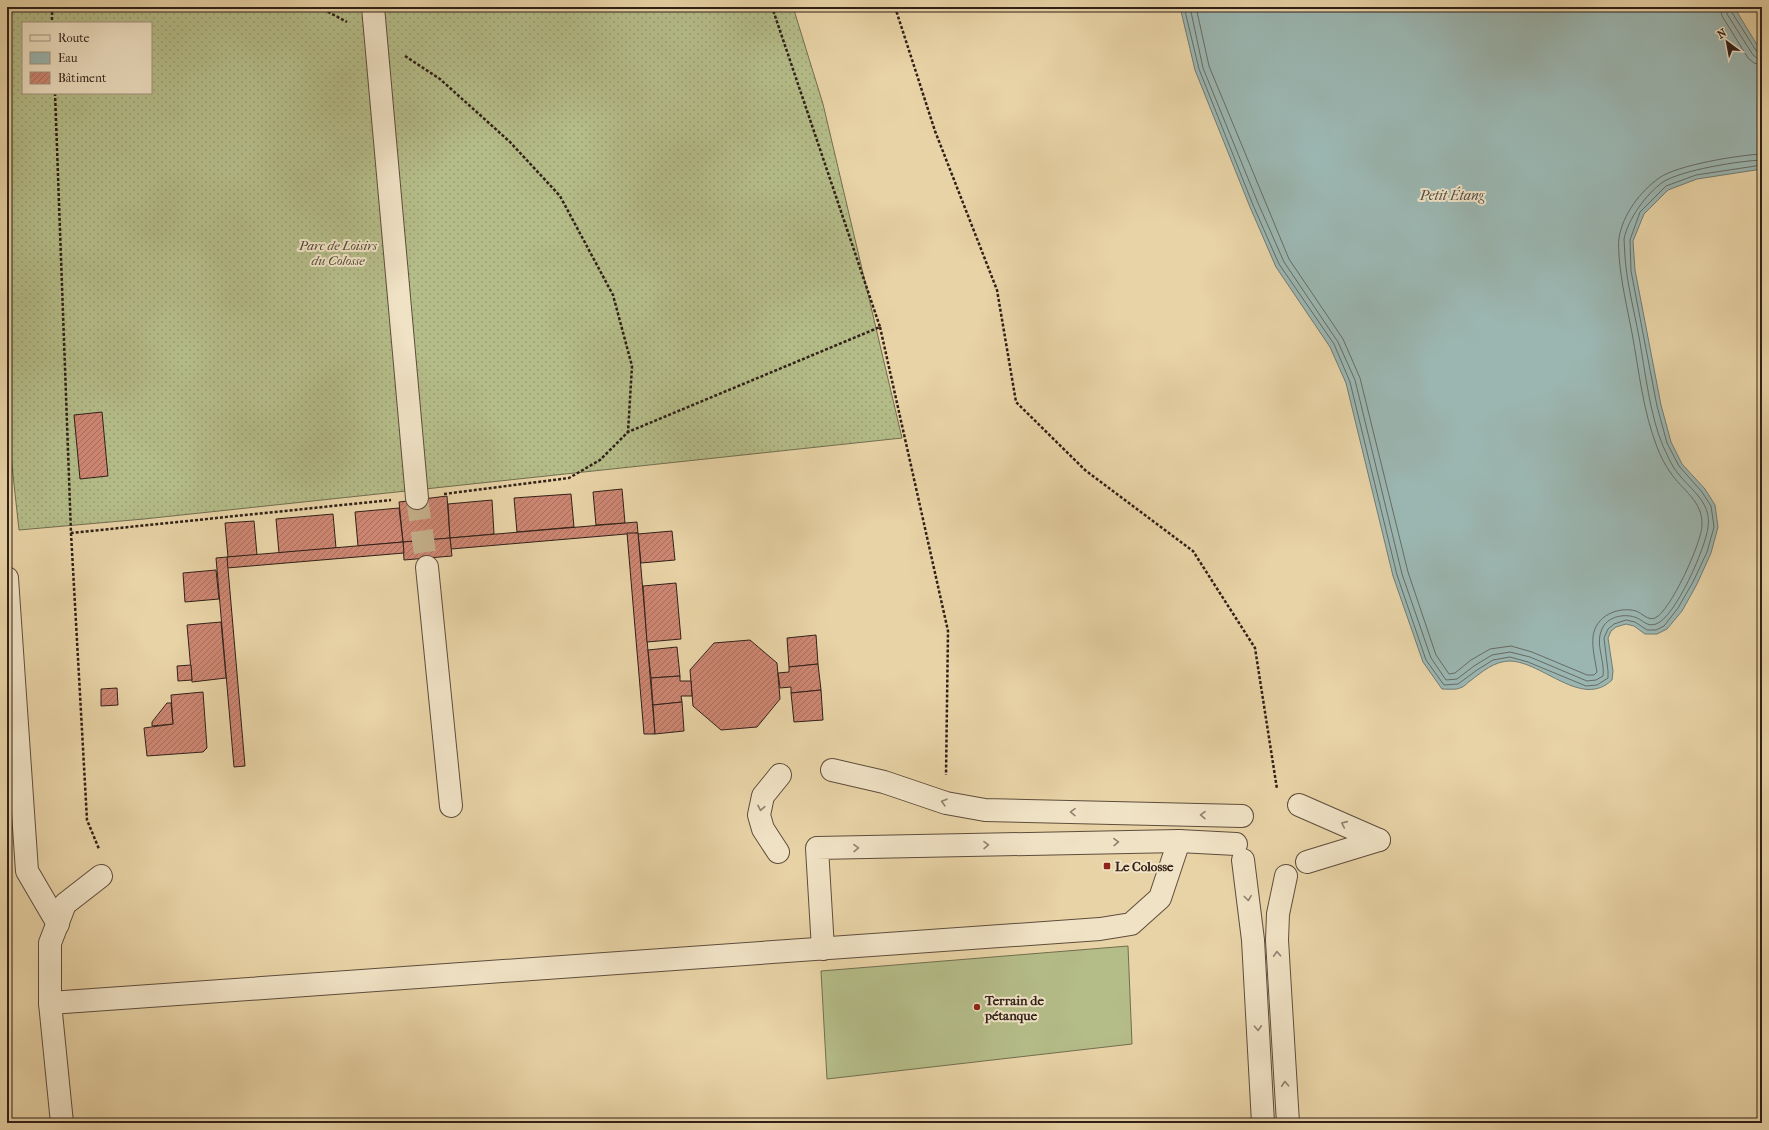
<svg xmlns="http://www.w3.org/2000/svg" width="1769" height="1130" font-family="'IM FELL French Canon',serif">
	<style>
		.grass { fill: url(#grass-dots); stroke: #726e50; fill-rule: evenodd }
		.garden { fill: #b4bc88; stroke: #726e50 }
		.water { fill: #9bb6b1; stroke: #707a74 }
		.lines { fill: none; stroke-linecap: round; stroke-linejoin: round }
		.shore { stroke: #666b64; stroke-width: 1 }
		.building { fill: url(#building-hatch); stroke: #302018 }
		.minor-tunnel { stroke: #c3af8a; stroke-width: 22; stroke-dasharray: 22 11; stroke-linecap: butt }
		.minor-casing { stroke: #5e4d3c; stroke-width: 24 }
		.path { stroke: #302018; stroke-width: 2.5; stroke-dasharray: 3 2; stroke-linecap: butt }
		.minor { stroke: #f0e2c5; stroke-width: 22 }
		.oneway { stroke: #90816e }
		.poi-dot { fill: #8f2418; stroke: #f0e2c5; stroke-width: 1.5 }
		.labels { text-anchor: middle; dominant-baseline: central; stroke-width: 4; stroke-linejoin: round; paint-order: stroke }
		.park-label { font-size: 13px; font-style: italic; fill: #514734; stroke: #f0e2c5 }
		.poi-label { font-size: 13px; font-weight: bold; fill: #302018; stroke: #f0e2c5; text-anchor: start }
		.water-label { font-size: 14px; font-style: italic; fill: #504d46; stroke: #f0e2c5 }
	</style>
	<defs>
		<pattern id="grass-dots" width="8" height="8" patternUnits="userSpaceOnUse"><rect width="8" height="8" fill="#b4bc88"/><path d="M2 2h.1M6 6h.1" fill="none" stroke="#9ba175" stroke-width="1.8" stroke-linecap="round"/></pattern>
		<pattern id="building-hatch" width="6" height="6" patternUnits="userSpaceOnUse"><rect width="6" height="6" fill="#cd8672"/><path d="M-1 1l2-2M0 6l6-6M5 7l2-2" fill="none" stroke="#a76d5d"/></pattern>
	</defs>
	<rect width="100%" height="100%" fill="#e8d3a6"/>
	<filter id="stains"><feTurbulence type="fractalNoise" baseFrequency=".005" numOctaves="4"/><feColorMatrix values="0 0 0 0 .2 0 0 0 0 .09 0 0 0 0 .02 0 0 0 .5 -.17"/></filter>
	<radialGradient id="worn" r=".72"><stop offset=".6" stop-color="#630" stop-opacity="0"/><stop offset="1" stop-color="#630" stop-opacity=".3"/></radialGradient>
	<path class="grass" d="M7,7H793L823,104L902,438L144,519L19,530L7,419ZM23,23H151V93H23Z"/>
	<path class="garden" d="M1128,946L1132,1044L827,1079L821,971Z"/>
	<path class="water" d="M1180,7H1734L1762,53V169L1697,179L1668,190L1644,214L1633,241L1635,270L1661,405L1671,442L1682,464L1705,489L1715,505L1718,527L1711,553L1697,584L1682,611L1667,629L1657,634H1645L1634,626L1626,624L1616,627L1611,631L1608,638L1613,671L1612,680C1582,709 1543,662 1510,661C1494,661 1482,672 1470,681C1467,683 1464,687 1460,688C1456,690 1447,689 1442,689L1423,662L1393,576L1346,383L1330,347L1276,267L1250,207L1195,70Z"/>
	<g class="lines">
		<g class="shore">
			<path d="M1184,7L1199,69L1253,205L1279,264L1334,344L1350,382L1397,575L1426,660L1444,685L1458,684L1477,670L1493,660L1510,657L1528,662L1586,686L1597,685L1608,678V671L1604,638L1608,629L1614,624L1626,620L1635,622L1647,630H1656L1664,626L1678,608L1693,582L1707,552L1714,527L1711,506L1702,492L1679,466L1667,443L1657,406L1631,271L1630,240L1640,212L1666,186L1696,175L1762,165"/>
			<path d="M1190,7L1203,68L1258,203L1284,262L1338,342L1355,380L1402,574L1431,658L1446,680L1457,679L1474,666L1492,655L1510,652L1530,657L1587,681L1596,680L1603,676C1605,659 1594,643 1603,627C1609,616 1626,613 1637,618C1644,621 1647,627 1656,624C1675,618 1706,547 1708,527C1712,500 1687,488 1674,468C1670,462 1667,454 1663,446C1650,416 1645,370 1639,337C1634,310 1627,284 1625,257C1625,251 1624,245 1624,239C1628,219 1646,194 1663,182C1682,170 1738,161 1762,160"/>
			<path d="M1196,7L1209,66L1289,259L1343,339L1360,378L1408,572L1436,655L1449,674L1455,673L1471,660L1490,649L1511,646L1532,652L1587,675H1594L1597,672C1595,660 1592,648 1593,637C1595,616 1618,606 1636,611C1642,613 1648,621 1655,618C1670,612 1702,542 1702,525C1703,501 1682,490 1670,472C1665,465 1660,455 1657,447C1643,411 1639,371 1632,333C1627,307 1621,282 1619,256C1619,250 1618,244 1619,238C1623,214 1640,192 1659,178C1677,165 1739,155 1762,154"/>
			<path d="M1720,7L1722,16L1748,58L1754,63L1762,65"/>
			<path d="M1726,7L1727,14L1753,55L1757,58L1762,59"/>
			<path d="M1731,7V11L1757,52L1762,54"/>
		</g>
	</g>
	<g class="building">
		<path d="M102,412L108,476L80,479L74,415Z"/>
		<path d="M622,489L625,523L596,525L593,492Z"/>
		<path d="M571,494L574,527L517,532L514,498Z"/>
		<path d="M447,496L450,538L403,542L399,502Z"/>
		<path d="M492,500L494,534L450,538L448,504Z"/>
		<path d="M399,508L403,542L358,546L355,512Z"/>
		<path d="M333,514L336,548L279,553L276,519Z"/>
		<path d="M254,521L257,555L228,557L225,523Z"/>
		<path d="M637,522L638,533L451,549L450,538Z"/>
		<path d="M672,531L675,560L641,563L638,534Z"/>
		<path d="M627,533H638L655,734H644Z"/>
		<path d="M450,538L452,556L404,560L403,542Z"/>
		<path d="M403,542L404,553L227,568V557Z"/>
		<path d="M227,557L245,766L234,767L216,558Z"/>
		<path d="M216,570L219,599L185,602L183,573Z"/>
		<path d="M676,583L681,639L647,642L643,586Z"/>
		<path d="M221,622L226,678L192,682L187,625Z"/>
		<path d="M816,635L818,664L789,667L787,638Z"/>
		<path d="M750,640L777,663L780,699L757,727L721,730L693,706L690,670L714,643Z"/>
		<path d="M677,647L680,676L651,678L648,650Z"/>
		<path d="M818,664L821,690L791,693V687L780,688L778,673L789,672V667Z"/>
		<path d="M191,665L192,680L178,681L177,666Z"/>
		<path d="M680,676V681H691L692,696H681L682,702L653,705L651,678Z"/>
		<path d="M117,688L118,705L101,706V689Z"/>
		<path d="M821,690L823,720L794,722L791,693Z"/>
		<path d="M203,692L207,748L203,752L147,756L144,728L173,724L171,695Z"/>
		<path d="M682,702L684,731L655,734L653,705Z"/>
		<path d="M167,703H171L173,724L152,726V722Z"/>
	</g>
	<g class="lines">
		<path class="minor-tunnel" d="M417,498L427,567"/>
		<g class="minor-casing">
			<g id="minor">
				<path d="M373,7L417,498"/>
				<path d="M427,567L451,806"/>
				<path d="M7,578L27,871L58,924"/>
				<path d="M832,770L884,782L946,803L985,810L1242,816"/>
				<path d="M1299,805L1379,840"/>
				<path d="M778,852L763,829L759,815L763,796L780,775"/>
				<path d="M1243,860L1253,940L1263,1123"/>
				<path d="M1307,862L1379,840"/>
				<path d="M1286,876L1278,914L1277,940L1288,1123"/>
				<path d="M823,949L817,848L1179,841L1236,844"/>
				<path d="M50,1003L1100,929L1131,924L1160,898L1179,841"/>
				<path d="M62,1123L50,1003V943L65,904L101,876"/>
			</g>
		</g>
		<g class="path">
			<path d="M52,7V23"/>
			<path d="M319,7L347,22"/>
			<path d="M895,7L935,131L997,290L1016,402L1085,470L1193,551L1255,648L1277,789"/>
			<path d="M405,56L440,79L510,142L560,196L613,295L632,366L628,432"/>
			<path d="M55,93L71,533L391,500"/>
			<path d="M880,327L948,631L946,775"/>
			<path d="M444,494L569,478L600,460L628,432L880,327L772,7"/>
			<path d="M71,533L87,820L99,849"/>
		</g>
		<use href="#minor" class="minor"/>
	</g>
	<defs><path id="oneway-chevron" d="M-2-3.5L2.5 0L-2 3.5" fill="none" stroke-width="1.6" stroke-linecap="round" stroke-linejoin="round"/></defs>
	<g class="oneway">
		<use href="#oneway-chevron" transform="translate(944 802) rotate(-164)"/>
		<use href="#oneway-chevron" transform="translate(761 808) rotate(101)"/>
		<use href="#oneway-chevron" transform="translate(1073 812) rotate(-179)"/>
		<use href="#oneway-chevron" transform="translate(1203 815) rotate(-179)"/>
		<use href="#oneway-chevron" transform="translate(1344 824) rotate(-156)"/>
		<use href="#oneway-chevron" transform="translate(1116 842) rotate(-1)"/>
		<use href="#oneway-chevron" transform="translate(986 845) rotate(-1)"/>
		<use href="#oneway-chevron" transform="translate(856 848) rotate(-1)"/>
		<use href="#oneway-chevron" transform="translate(1248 898) rotate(83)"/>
		<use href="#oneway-chevron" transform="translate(1277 954) rotate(-93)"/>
		<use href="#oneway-chevron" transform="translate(1258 1028) rotate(87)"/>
		<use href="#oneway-chevron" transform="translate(1285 1084) rotate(-93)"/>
	</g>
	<g class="poi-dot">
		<rect x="1103" y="862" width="8" height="8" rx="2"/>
		<circle cx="977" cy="1007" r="4"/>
	</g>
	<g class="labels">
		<g class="park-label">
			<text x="338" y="245">Parc de Loisirs<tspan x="338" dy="15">du Colosse</tspan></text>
		</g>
		<g class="poi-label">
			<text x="1115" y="866">Le Colosse</text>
			<text x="985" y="1000">Terrain de<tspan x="985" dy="15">pétanque</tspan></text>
		</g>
		<g class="water-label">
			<text x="1452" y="195">Petit Étang</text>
		</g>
	</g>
	<rect width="1769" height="1130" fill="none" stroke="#e8d3a6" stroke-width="24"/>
	<rect x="8" y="8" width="1753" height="1114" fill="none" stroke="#302018" stroke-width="2"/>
	<rect x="12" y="12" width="1745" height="1106" fill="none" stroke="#302018"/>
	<rect x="22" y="22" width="130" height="72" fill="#f0e2c5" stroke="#a39480"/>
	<rect x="30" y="35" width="20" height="6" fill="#f0e2c5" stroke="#a39480"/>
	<text x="58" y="42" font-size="12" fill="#302018">Route</text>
	<rect x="30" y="52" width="20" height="12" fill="#9bb6b1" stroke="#a39480"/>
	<text x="58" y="62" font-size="12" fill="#302018">Eau</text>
	<rect x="30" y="72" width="20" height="12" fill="url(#building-hatch)" stroke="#a39480"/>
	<text x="58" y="82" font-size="12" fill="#302018">Bâtiment</text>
	<g transform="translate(1727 42) rotate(328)" stroke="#f0e2c5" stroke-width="3" paint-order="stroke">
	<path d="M0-3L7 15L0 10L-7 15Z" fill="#302018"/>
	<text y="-6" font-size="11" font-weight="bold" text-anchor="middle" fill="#302018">N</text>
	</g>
	<rect width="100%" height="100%" filter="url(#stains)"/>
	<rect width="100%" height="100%" fill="url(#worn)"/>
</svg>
